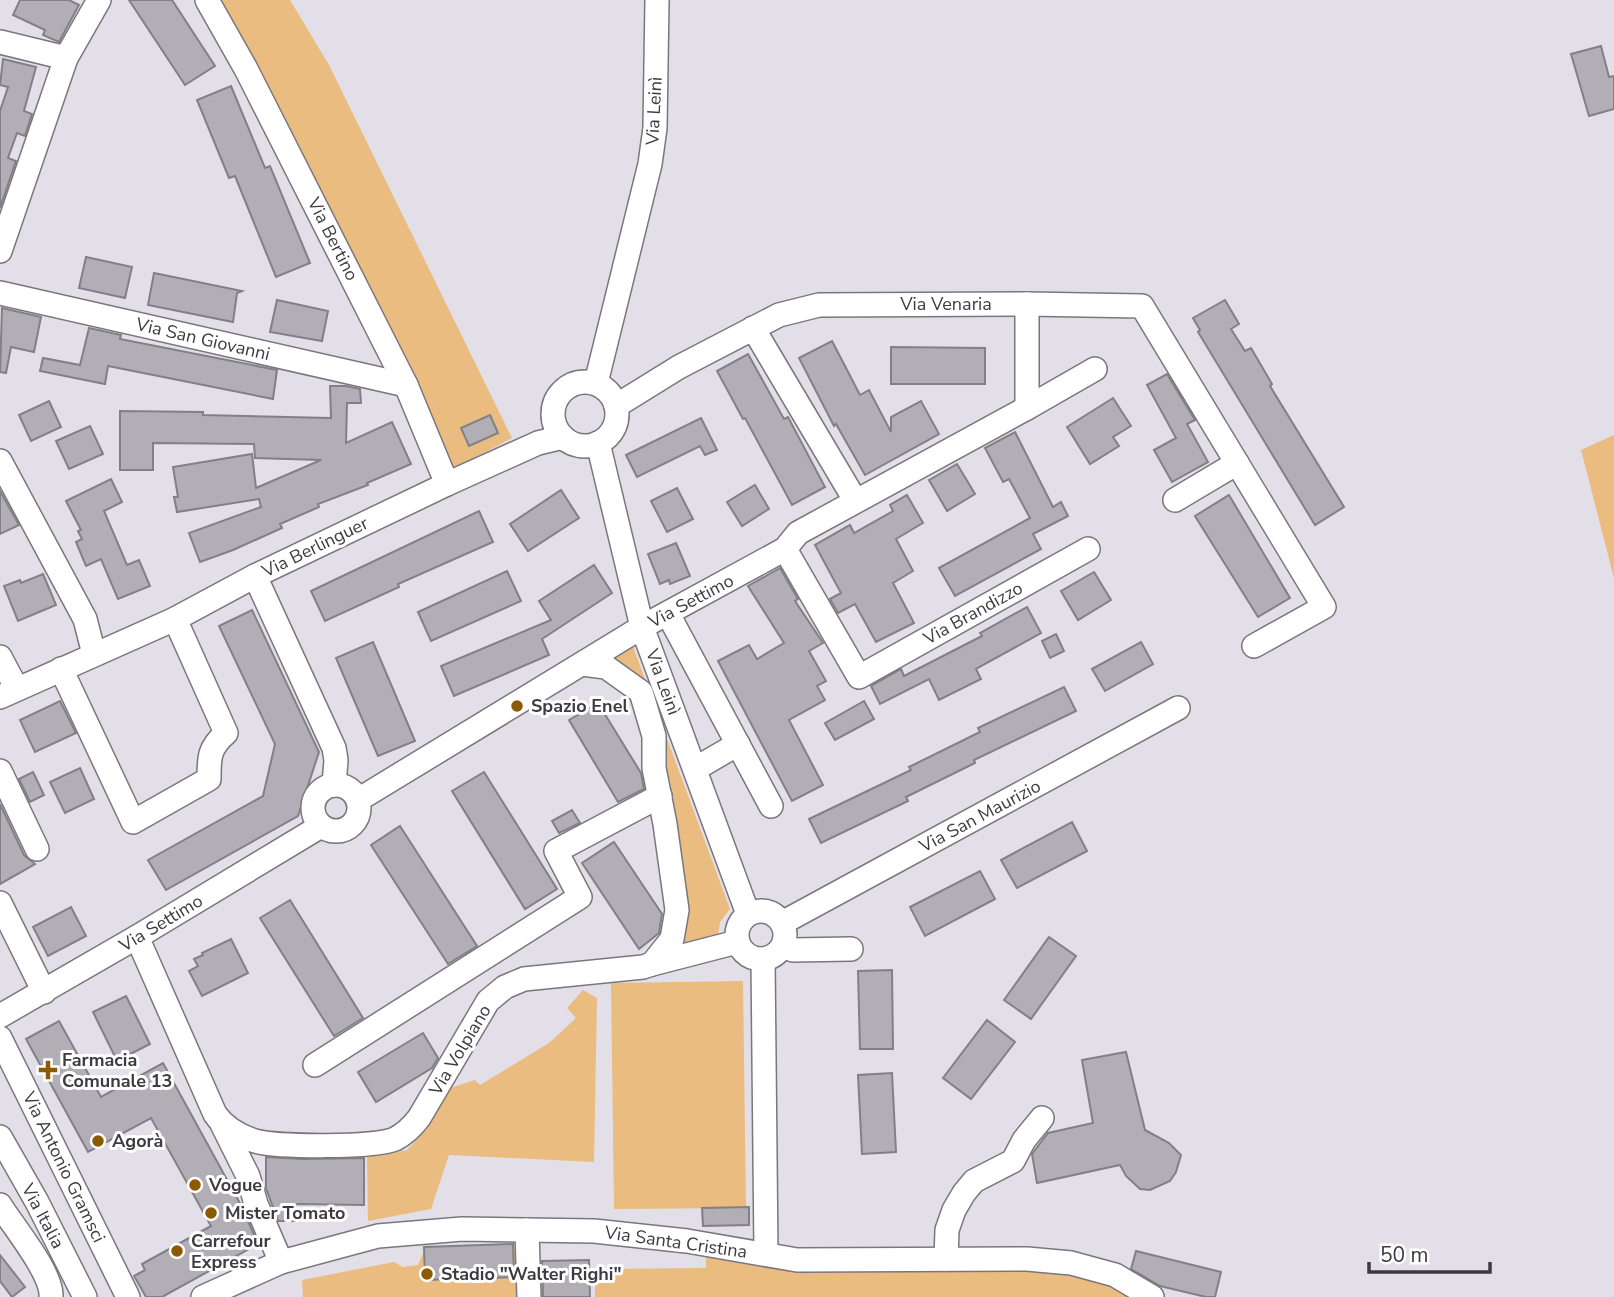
<svg xmlns="http://www.w3.org/2000/svg" width="1614" height="1297" font-family="'Nunito Sans',sans-serif">
	<style>
		.green { fill: #eabc7f }
		.building { fill: #b2aeb6; stroke: #837f87; stroke-width: 2 }
		.lines { fill: none; stroke-linecap: round; stroke-linejoin: round }
		.minor-casing { stroke: #7a767e; stroke-width: 26 }
		.minor { stroke: #fff; stroke-width: 23 }
		.poi-dot { fill: #8b5a01; stroke: #fff; stroke-width: 2.5 }
		.labels { text-anchor: middle; dominant-baseline: central; stroke-width: 6; stroke-linejoin: round; paint-order: stroke }
		.street-label { font-size: 18px; fill: #3d3b3f; stroke: #fff }
		.poi-label { font-size: 18px; font-weight: bold; fill: #3d3b3f; stroke: #fff; text-anchor: start }
	</style>
	<rect width="100%" height="100%" fill="#e3dfe8"/>
	<g class="green">
		<path d="M217,0H290L329,65L512,438L450,471Z"/>
		<path d="M1614,435V578L1581,450Z"/>
		<path d="M632,644L730,909L720,922L718,936L685,947L676,945L641,692L600,660Z"/>
		<path d="M743,981L746,1208L614,1209L611,983Z"/>
		<path d="M583,990L597,998L594,1162L449,1155L431,1209L368,1221L367,1157L407,1150L428,1128L450,1088L475,1080L480,1085L549,1043L576,1018L567,1008Z"/>
		<path d="M519,1249L522,1297H303L302,1280L394,1262L403,1267L418,1265L423,1253Z"/>
		<path d="M706,1257L1027,1259L1071,1263L1146,1297H595V1269L706,1268Z"/>
	</g>
	<g class="building">
		<path d="M20,0H69L79,5L59,42L43,35L45,30L13,15Z"/>
		<path d="M129,0H172L215,66L185,85Z"/>
		<path d="M1601,46L1609,77L1614,76V109L1589,116L1571,54Z"/>
		<path d="M3,59L36,67L24,111L32,114L25,136L17,133L8,158L16,161L0,208V111L8,87L0,85Z"/>
		<path d="M231,86L265,168L270,166L310,263L276,277L235,176L229,178L197,100Z"/>
		<path d="M86,257L132,267L125,298L79,288Z"/>
		<path d="M154,273L242,291L237,293L233,322L148,305Z"/>
		<path d="M277,300L328,311L322,341L270,332Z"/>
		<path d="M1225,300L1239,324L1231,329L1245,351L1251,348L1272,384L1270,386L1344,507L1315,525L1198,332L1200,330L1193,318Z"/>
		<path d="M2,308L41,317L34,352L11,347L6,373L0,372Z"/>
		<path d="M89,328L121,335L120,339L277,370L273,399L108,366L105,384L40,371L43,358L80,365Z"/>
		<path d="M832,341L860,395L869,390L891,432V417L921,401L939,434L865,475L836,424L834,426L799,358Z"/>
		<path d="M891,347L985,348V384H891Z"/>
		<path d="M748,354L784,419L788,417L825,487L792,505L745,418L743,419L717,371Z"/>
		<path d="M1167,374L1195,420L1187,424L1208,462L1172,482L1154,450L1176,438L1147,385Z"/>
		<path d="M330,386H346L360,389L361,403H347L346,443L392,422L411,464L367,483L368,485L318,504L319,507L280,524L282,528L233,550L200,562L189,533L261,507L259,499L177,512L174,497H178L173,467L252,454L256,488L321,460L255,458L254,444L153,443V470H120V411L203,412V415L331,418Z"/>
		<path d="M1113,398L1131,426L1113,437L1119,446L1090,464L1067,427Z"/>
		<path d="M49,401L61,427L31,441L19,415Z"/>
		<path d="M490,415L498,433L469,446L461,428Z"/>
		<path d="M701,418L717,450L705,455L700,446L637,477L626,455Z"/>
		<path d="M90,426L103,454L69,469L56,441Z"/>
		<path d="M1015,432L1053,507L1061,502L1068,516L1033,534L1041,549L955,596L939,568L1030,518L1009,479L1003,482L985,448Z"/>
		<path d="M957,464L975,494L947,511L929,480Z"/>
		<path d="M111,479L122,502L104,511L127,565L139,560L150,586L118,599L101,559L86,566L76,542L82,539L78,531L81,530L66,501Z"/>
		<path d="M755,485L769,509L742,526L727,502Z"/>
		<path d="M677,488L693,519L667,532L651,501Z"/>
		<path d="M561,490L579,518L528,551L510,524Z"/>
		<path d="M0,491L19,525L0,534Z"/>
		<path d="M907,495L923,523L896,539L913,571L893,583L914,623L876,642L855,604L838,613L830,599L841,593L815,545L850,525L854,533L893,511L890,505Z"/>
		<path d="M1229,495L1290,598L1258,617L1195,516Z"/>
		<path d="M479,511L493,542L398,584L399,587L325,621L311,591Z"/>
		<path d="M676,543L690,576L670,584L669,580L660,584L648,554Z"/>
		<path d="M594,565L612,593L542,639L549,655L454,696L441,666L551,620L539,601Z"/>
		<path d="M780,568L798,599L795,601L823,643L809,651L826,681L817,686L825,700L789,720L823,785L792,801L718,661L749,645L757,659L784,643L748,586Z"/>
		<path d="M507,571L521,601L431,641L418,612Z"/>
		<path d="M1094,572L1111,600L1078,620L1061,591Z"/>
		<path d="M43,574L56,605L18,621L4,586L20,580L21,583Z"/>
		<path d="M1027,607L1041,633L976,669L981,679L939,700L929,679L880,704L871,686L901,669L904,676L982,636L980,633Z"/>
		<path d="M252,610L319,752L298,816L166,890L148,860L263,796L275,744L219,626Z"/>
		<path d="M1056,634L1064,651L1050,658L1042,641Z"/>
		<path d="M373,642L415,741L378,756L336,658Z"/>
		<path d="M1141,642L1153,664L1105,691L1092,669Z"/>
		<path d="M1064,687L1076,711L974,760L975,763L906,797L908,801L821,843L809,819L911,770L909,767L980,732L978,728Z"/>
		<path d="M60,701L76,733L35,752L20,720Z"/>
		<path d="M864,701L874,719L835,740L825,723Z"/>
		<path d="M598,703L641,773L644,789L618,802L569,720Z"/>
		<path d="M80,768L94,799L65,813L50,782Z"/>
		<path d="M33,772L44,795L30,802L19,779Z"/>
		<path d="M484,772L557,889L525,909L452,791Z"/>
		<path d="M0,804L24,855L35,864L0,884Z"/>
		<path d="M572,810L580,823L559,833L552,821Z"/>
		<path d="M1072,822L1087,851L1017,888L1001,860Z"/>
		<path d="M400,826L477,946L448,964L371,845Z"/>
		<path d="M614,842L662,914L659,933L639,949L582,863Z"/>
		<path d="M980,871L995,899L925,936L910,907Z"/>
		<path d="M290,900L363,1018L334,1036L260,918Z"/>
		<path d="M71,907L86,936L48,956L33,927Z"/>
		<path d="M1049,937L1076,956L1031,1019L1004,1000Z"/>
		<path d="M231,939L248,973L202,996L189,971L198,966L194,959L203,955L202,953Z"/>
		<path d="M892,970L893,1049H860L858,971Z"/>
		<path d="M126,996L150,1044L117,1061L93,1012Z"/>
		<path d="M987,1020L1015,1042L971,1099L943,1078Z"/>
		<path d="M59,1021L101,1097L163,1063L242,1207L258,1244L162,1297H146L134,1276L145,1270L142,1264L211,1226L151,1118L88,1152L26,1039Z"/>
		<path d="M423,1033L438,1058L432,1068L376,1102L358,1072Z"/>
		<path d="M1126,1052L1145,1130L1169,1143L1181,1155L1176,1172L1170,1181L1150,1190L1140,1189L1126,1176L1120,1165L1037,1183L1032,1154L1048,1133L1093,1123L1082,1060Z"/>
		<path d="M892,1073L896,1152L862,1154L858,1075Z"/>
		<path d="M266,1157L303,1159L364,1158V1205L296,1204L295,1221H278L266,1188Z"/>
		<path d="M749,1207V1225L703,1226L702,1208Z"/>
		<path d="M513,1244L514,1277L425,1280L424,1247Z"/>
		<path d="M1136,1251L1221,1272L1215,1297H1206L1160,1286L1131,1269Z"/>
		<path d="M0,1255L25,1287L12,1297L0,1281Z"/>
		<path d="M589,1260L590,1297H543L542,1261Z"/>
	</g>
	<g class="lines">
		<g class="minor-casing">
			<g id="minor">
				<path d="M207,0L246,69L406,385L447,484"/>
				<path d="M0,42L66,58"/>
				<path d="M0,251L66,58L99,0"/>
				<path d="M0,293L406,385"/>
				<path d="M753,328L855,500"/>
				<circle cx="585" cy="414" r="32"/>
				<path d="M596,383L650,164L655,128L657,0"/>
				<path d="M616,406L679,367L779,315L819,305L1027,304L1142,306L1324,607L1254,646"/>
				<path d="M1027,408L1095,369"/>
				<path d="M598,443L642,627L748,914"/>
				<path d="M0,461L85,619L94,654"/>
				<path d="M1175,500L1237,463"/>
				<path d="M785,549L859,677L1088,549"/>
				<path d="M255,576L334,748L336,760L334,785"/>
				<path d="M668,614L771,806"/>
				<path d="M0,657L17,689"/>
				<path d="M61,669L133,822L209,779C209,757 209,748 226,733L175,619"/>
				<path d="M0,697L175,619L255,576L447,484L538,443L563,437"/>
				<path d="M695,769L738,744"/>
				<path d="M0,771L37,849"/>
				<circle cx="336" cy="808" r="23"/>
				<path d="M358,800L642,627L785,549L798,533L1027,408V304"/>
				<path d="M0,903L44,992"/>
				<circle cx="761" cy="935" r="24"/>
				<path d="M782,923L1178,708"/>
				<path d="M137,937L215,1114C224,1127 239,1136 255,1141C276,1147 375,1148 395,1139C405,1134 412,1127 419,1118L488,1001L505,987L524,979L643,967L652,964L672,939L677,910L665,824L654,768V736L641,692L606,667L582,664"/>
				<path d="M783,946L793,950L851,949"/>
				<path d="M763,959L766,1254"/>
				<path d="M652,964L737,942"/>
				<path d="M0,1016L137,937L321,826"/>
				<path d="M0,1038L128,1297"/>
				<path d="M315,1065L580,897L556,851L660,796"/>
				<path d="M222,1124L248,1176L256,1204L281,1262"/>
				<path d="M0,1137L37,1202L85,1297"/>
				<path d="M0,1205C13,1226 53,1274 51,1297"/>
				<path d="M527,1230L529,1297"/>
				<path d="M946,1259L947,1230L954,1210L964,1193L974,1181L1013,1161L1024,1140L1042,1118"/>
				<path d="M203,1297L281,1262L378,1236L462,1229L594,1231L687,1241L797,1260L1027,1259L1071,1263L1115,1275L1152,1297"/>
			</g>
		</g>
		<use href="#minor" class="minor"/>
	</g>
	<g class="poi-dot">
		<circle cx="517" cy="706" r="7"/>
		<path d="M44.5 1059.5h7v7h7v7h-7v7h-7v-7h-7v-7h7z"/>
		<circle cx="98" cy="1141" r="7"/>
		<circle cx="195" cy="1185" r="7"/>
		<circle cx="211" cy="1213" r="7"/>
		<circle cx="177" cy="1251" r="7"/>
		<circle cx="427" cy="1274" r="7"/>
	</g>
	<g class="labels">
		<g class="street-label">
			<text transform="translate(654 111) rotate(-87)">Via Leinì</text>
			<text transform="translate(333 239) rotate(63)">Via Bertino</text>
			<text x="946" y="304">Via Venaria</text>
			<text transform="translate(203 339) rotate(13)">Via San Giovanni</text>
			<text transform="translate(315 547) rotate(-26)">Via Berlinguer</text>
			<text transform="translate(691 601) rotate(-28)">Via Settimo</text>
			<text transform="translate(973 613) rotate(-29)">Via Brandizzo</text>
			<text transform="translate(663 682) rotate(70)">Via Leinì</text>
			<text transform="translate(980 816) rotate(-28)">Via San Maurizio</text>
			<text transform="translate(161 923) rotate(-31)">Via Settimo</text>
			<text transform="translate(460 1050) rotate(-59)">Via Volpiano</text>
			<text transform="translate(64 1167) rotate(64)">Via Antonio Gramsci</text>
			<text transform="translate(43 1216) rotate(62)">Via Italia</text>
			<text transform="translate(676 1242) rotate(8)">Via Santa Cristina</text>
		</g>
		<g class="poi-label">
			<text x="531" y="706">Spazio Enel</text>
			<text x="62" y="1060">Farmacia<tspan x="62" dy="21">Comunale 13</tspan></text>
			<text x="112" y="1141">Agorà</text>
			<text x="209" y="1185">Vogue</text>
			<text x="225" y="1213">Mister Tomato</text>
			<text x="191" y="1241">Carrefour<tspan x="191" dy="21">Express</tspan></text>
			<text x="441" y="1274">Stadio "Walter Righi"</text>
		</g>
	</g>
	<path d="M1369 1262v10h121v-10" fill="none" stroke="#3d3b3f" stroke-width="3.5"/>
	<text x="1380" y="1262" font-size="21" fill="#3d3b3f" stroke="#ffffff" stroke-width="5" paint-order="stroke">50 m</text>
</svg>
